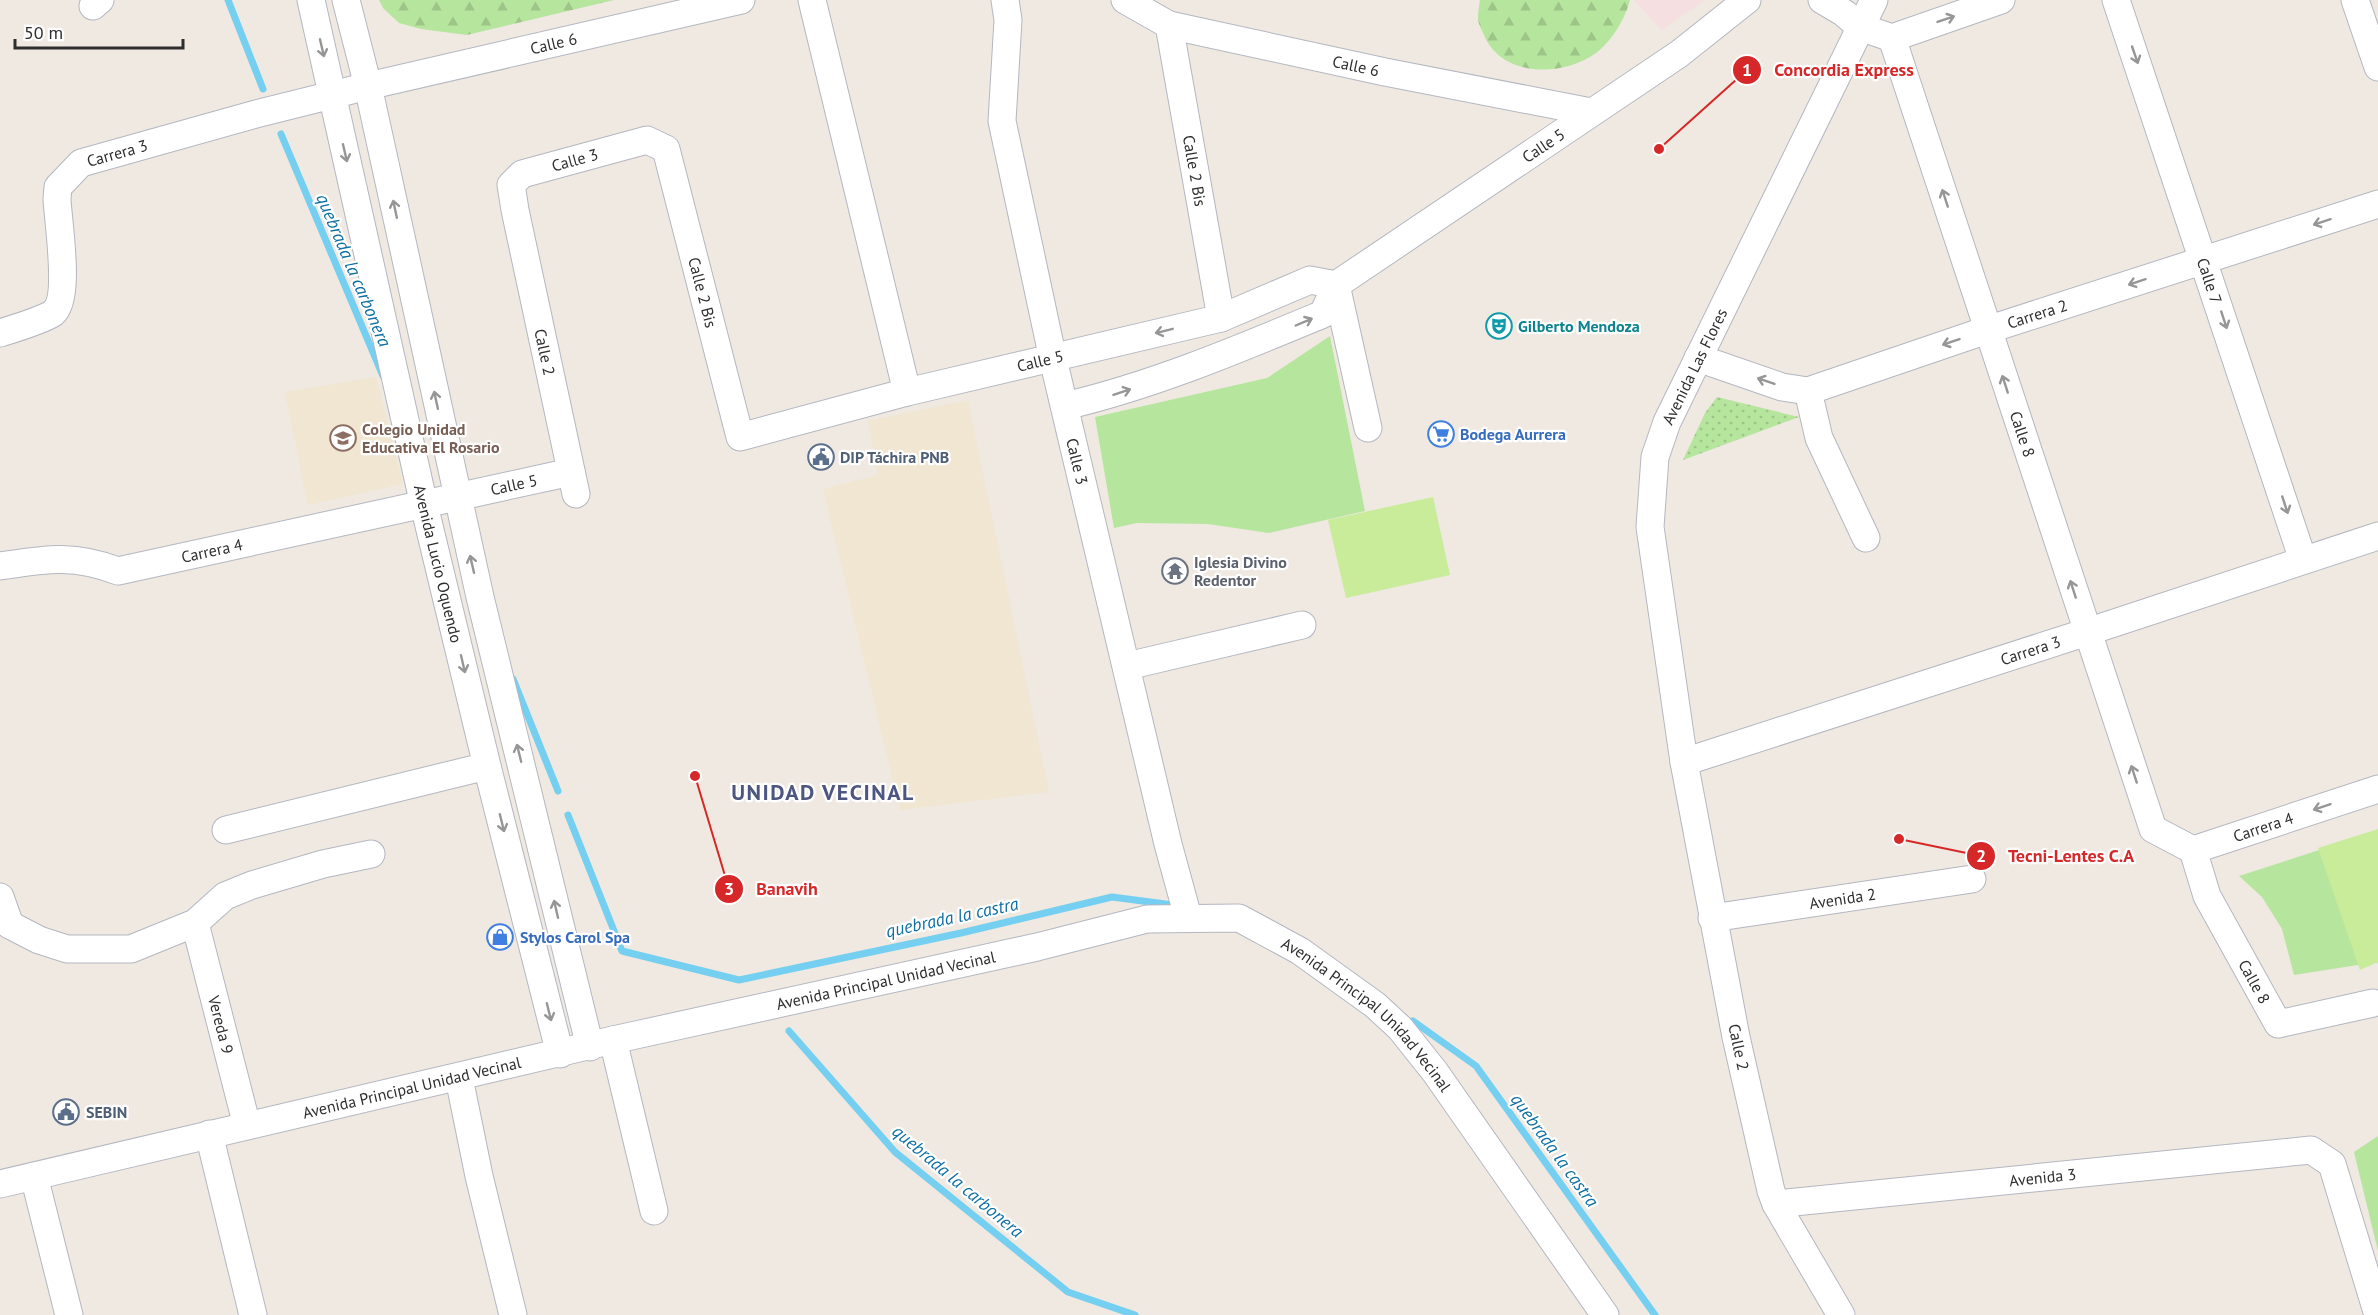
<svg xmlns="http://www.w3.org/2000/svg" width="2378" height="1315" font-family="'PT Sans',sans-serif">
	<style>
		.education { fill: #f0e6d1 }
		.medical { fill: #f5dfe0 }
		.grass { fill: url(#grass-dots) }
		.forest { fill: url(#forest-firs) }
		.park { fill: #b6e59e }
		.pitch { fill: #c9ec9a }
		.lines { fill: none; stroke-linecap: round; stroke-linejoin: round }
		.stream { stroke: #75cff0; stroke-width: 7 }
		.minor-casing { stroke: #b4b7c1; stroke-width: 29 }
		.minor { stroke: #fff; stroke-width: 27 }
		.oneway { stroke: #969696 }
		.labels { text-anchor: middle; dominant-baseline: central; stroke-width: 4.5; stroke-linejoin: round; paint-order: stroke }
		.street-label { font-size: 16px; fill: #2e2e2e; stroke: #fff }
		.culture-label { font-size: 16px; font-weight: bold; fill: #0d838f; stroke: #fff; text-anchor: start }
		.education-label { font-size: 16px; font-weight: bold; fill: #785e54; stroke: #fff; text-anchor: start }
		.shop-label { font-size: 16px; font-weight: bold; fill: #366cbe; stroke: #fff; text-anchor: start }
		.service-label { font-size: 16px; font-weight: bold; fill: #4e5e75; stroke: #fff; text-anchor: start }
		.worship-label { font-size: 16px; font-weight: bold; fill: #5b616d; stroke: #fff; text-anchor: start }
		.water-label { font-size: 18px; font-style: italic; fill: #0d6fa3; stroke: #fff }
		.district-label { font-size: 22px; font-weight: bold; letter-spacing: 1.5px; fill: #4d5680; stroke: #fff }
		.leader { fill: none; stroke: #d62828; stroke-width: 2 }
		.callout-dot { fill: #d62828; stroke: #fff; stroke-width: 2 }
		.mark-label { font-size: 18px; text-anchor: middle; font-weight: bold; fill: #fff }
		.callout-label { font-size: 18px; text-anchor: middle; font-weight: bold; fill: #d62828; stroke: #fff; stroke-width: 4.5; stroke-linejoin: round; paint-order: stroke }
	</style>
	<defs>
		<pattern id="grass-dots" width="8" height="8" patternUnits="userSpaceOnUse" patternTransform="scale(1.5)"><rect width="8" height="8" fill="#b6e59e"/><path d="M2 2h.1M6 6h.1" fill="none" stroke="#9dc588" stroke-width="1.8" stroke-linecap="round"/></pattern>
		<pattern id="forest-firs" width="22" height="20" patternUnits="userSpaceOnUse" patternTransform="scale(1.5)"><rect width="22" height="20" fill="#b6e59e"/><path d="M5 1l3.5 6h-7zM16 11l3.5 6h-7z" fill="#9dc588"/></pattern>
	</defs>
	<rect width="100%" height="100%" fill="#efe9e1"/>
	<g class="education">
		<path d="M376,377L403,484L308,505L285,392Z"/>
		<path d="M968,400L1049,792L900,810L823,489L878,475L868,421Z"/>
	</g>
	<path class="medical" d="M1634,0H1705L1662,30Z"/>
	<path class="grass" d="M1717,397L1799,417L1683,460L1705,413Z"/>
	<g class="forest">
		<path d="M379,0H614L467,35L421,29L399,23L383,8Z"/>
		<path d="M1480,0H1630C1625,19 1612,41 1596,53C1563,77 1502,78 1484,35C1482,30 1478,24 1478,18C1478,12 1479,6 1480,0Z"/>
	</g>
	<g class="park">
		<path d="M1330,336L1365,511L1269,533L1208,524L1137,523L1114,528L1095,417L1267,378Z"/>
		<path d="M2378,831V964L2377,962L2294,975L2282,929L2262,897L2239,876Z"/>
		<path d="M2378,1136V1251L2354,1152Z"/>
	</g>
	<g class="pitch">
		<path d="M1433,497L1450,575L1346,598L1328,520Z"/>
		<path d="M2378,829V962L2360,970L2318,848Z"/>
	</g>
	<g class="lines">
		<g class="stream">
			<path d="M228,0L263,89"/>
			<path d="M281,134L383,376"/>
			<path d="M513,679L558,791"/>
			<path d="M568,815L622,951L739,980L961,933L1112,897L1173,905"/>
			<path d="M1413,1021L1476,1066L1655,1315"/>
			<path d="M789,1031L895,1152L1068,1292L1135,1315"/>
		</g>
		<g class="minor-casing">
			<g id="minor">
				<path id="s1" d="M311,0L424,505L487,766L560,1054"/>
				<path d="M346,0L368,86L480,597L590,1047"/>
				<path d="M812,0L907,392"/>
				<path id="s2" d="M1005,0L1008,20L1002,121L1053,359L1168,844L1188,917"/>
				<path id="s3" d="M1125,0L1169,25L1385,72L1591,112"/>
				<path d="M1822,0L1844,13L1860,27L1892,38L2001,0"/>
				<path id="s4" d="M2116,0L2303,560"/>
				<path d="M2355,0L2378,67"/>
				<path d="M93,6L100,0"/>
				<path id="s5" d="M1169,25L1221,318"/>
				<path id="s6" d="M1892,38L2153,829L2193,850L2378,789"/>
				<path d="M1336,285L1368,428"/>
				<path id="s7" d="M0,333C13,329 43,320 53,313C71,299 58,222 57,199L58,187L81,163L256,114L368,86L741,0"/>
				<path id="s8" d="M1698,358L1782,387L1808,391L1987,330L2378,204"/>
				<path d="M1808,391L1819,438L1866,538"/>
				<path id="s9" d="M1065,406C1154,385 1239,349 1323,314L1336,285L1679,54L1747,0"/>
				<path id="s10" d="M576,494L515,210L511,185L522,174L647,140L666,149L740,437L907,392L1221,318L1310,280L1336,285"/>
				<path id="s11" d="M0,566C47,559 73,554 118,571L571,472"/>
				<path d="M1127,666L1302,625"/>
				<path id="s12" d="M1684,762L2087,632L2378,536"/>
				<path d="M226,830L487,766"/>
				<path id="s13" d="M2193,850L2207,896L2278,1024L2373,1003"/>
				<path d="M0,897L10,925"/>
				<path id="s14" d="M1712,918L1972,879"/>
				<path id="s15" d="M195,923L247,1126"/>
				<path d="M10,925L39,940L67,949H131L195,923L225,896L252,885L323,864L371,854"/>
				<path d="M613,1040L654,1211"/>
				<path d="M459,1078L479,1176L513,1315"/>
				<path d="M209,1134L253,1315"/>
				<path d="M34,1176L69,1315"/>
				<path id="s16" d="M0,1184L613,1040L1037,947L1147,919L1239,918L1300,951L1375,1005L1400,1028L1435,1072L1605,1315"/>
				<path id="s17" d="M1776,1204L2311,1150L2332,1164L2378,1315"/>
				<path id="s18" d="M1841,1315L1776,1204L1771,1191L1736,1037L1684,762L1650,527L1655,457L1667,422L1874,0"/>
			</g>
		</g>
		<use href="#minor" class="minor"/>
	</g>
	<defs><path id="oneway-shaft" d="M-6 0H5M1.5-3L5.5 0L1.5 3" fill="none" stroke-width="1.6" stroke-linecap="round" stroke-linejoin="round" transform="scale(1.5)"/></defs>
	<g class="oneway">
		<use href="#oneway-shaft" transform="translate(1946 19) rotate(-19)"/>
		<use href="#oneway-shaft" transform="translate(322 48) rotate(77)"/>
		<use href="#oneway-shaft" transform="translate(2135 55) rotate(71)"/>
		<use href="#oneway-shaft" transform="translate(345 153) rotate(77)"/>
		<use href="#oneway-shaft" transform="translate(1945 198) rotate(-108)"/>
		<use href="#oneway-shaft" transform="translate(395 209) rotate(-102)"/>
		<use href="#oneway-shaft" transform="translate(2322 222) rotate(162)"/>
		<use href="#oneway-shaft" transform="translate(2137 282) rotate(162)"/>
		<use href="#oneway-shaft" transform="translate(2224 320) rotate(72)"/>
		<use href="#oneway-shaft" transform="translate(1304 322) rotate(-23)"/>
		<use href="#oneway-shaft" transform="translate(1164 331) rotate(166)"/>
		<use href="#oneway-shaft" transform="translate(1951 342) rotate(161)"/>
		<use href="#oneway-shaft" transform="translate(1766 381) rotate(-161)"/>
		<use href="#oneway-shaft" transform="translate(2005 384) rotate(-108)"/>
		<use href="#oneway-shaft" transform="translate(1122 392) rotate(-18)"/>
		<use href="#oneway-shaft" transform="translate(436 400) rotate(-102)"/>
		<use href="#oneway-shaft" transform="translate(2285 505) rotate(72)"/>
		<use href="#oneway-shaft" transform="translate(472 564) rotate(-103)"/>
		<use href="#oneway-shaft" transform="translate(2073 589) rotate(-108)"/>
		<use href="#oneway-shaft" transform="translate(463 664) rotate(77)"/>
		<use href="#oneway-shaft" transform="translate(519 753) rotate(-104)"/>
		<use href="#oneway-shaft" transform="translate(2134 774) rotate(-108)"/>
		<use href="#oneway-shaft" transform="translate(2322 807) rotate(162)"/>
		<use href="#oneway-shaft" transform="translate(502 823) rotate(76)"/>
		<use href="#oneway-shaft" transform="translate(556 909) rotate(-103)"/>
		<use href="#oneway-shaft" transform="translate(549 1012) rotate(76)"/>
	</g>
	<defs>
		<g id="theatre-ring" transform="scale(1.35)"><circle r="9.5" fill="#fff" stroke="#0f9aa8" stroke-width="1.5"/><path d="M-5-5.5Q0-4 5-5.5V0Q5 5 0 6Q-5 5-5 0ZM-3.3-2.5H-1v1.5H-3.3ZM1-2.5H3.3v1.5H1ZM-2.8 1Q0 5.5 2.8 1Z" fill="#0f9aa8"/></g>
		<g id="supermarket-ring" transform="scale(1.35)"><circle r="9.5" fill="#fff" stroke="#3f7fe0" stroke-width="1.5"/><path d="M-6-5.5h2.5l.6 2H6L4.5 2H-2.5L-4.4-4H-6ZM-1.5 3.2a1.3 1.3 0 1 0 .1 0ZM3 3.2a1.3 1.3 0 1 0 .1 0Z" fill="#3f7fe0"/></g>
		<g id="school-ring" transform="scale(1.35)"><circle r="9.5" fill="#fff" stroke="#8d6e63" stroke-width="1.5"/><path d="M0-5L7-2L0 1L-7-2ZM-4 1L0 2.5L4 1V4Q0 6-4 4Z" fill="#8d6e63"/></g>
		<g id="civic-ring" transform="scale(1.35)"><circle r="9.5" fill="#fff" stroke="#5c6f8a" stroke-width="1.5"/><path d="M-.6-6.5H3V-4.5H.6V-3L4-1V1h2V6H-6V1h2V-1L-.6-3ZM-1.2 2.5V6h2.4V2.5Z" fill="#5c6f8a"/></g>
		<g id="temple-ring" transform="scale(1.35)"><circle r="9.5" fill="#fff" stroke="#6b7280" stroke-width="1.5"/><path d="M0-6L5-2H3V0L6.5 2.5H4V6H1.5V3h-3V6H-4V2.5H-6.5L-3 0V-2H-5Z" fill="#6b7280"/></g>
		<g id="shop-ring" transform="scale(1.35)"><circle r="9.5" fill="#fff" stroke="#3f7fe0" stroke-width="1.5"/><path d="M-5-2.5h2.3a2.7 3.5 0 0 1 5.4 0H5L5.5 6h-11ZM-1.5-2.5h3a1.5 2.3 0 0 0-3 0Z" fill="#3f7fe0"/></g>
	</defs>
	<g fill-rule="evenodd">
		<use href="#theatre-ring" x="1499" y="326"/>
		<use href="#supermarket-ring" x="1441" y="434"/>
		<use href="#school-ring" x="343" y="438"/>
		<use href="#civic-ring" x="821" y="457"/>
		<use href="#temple-ring" x="1175" y="571"/>
		<use href="#shop-ring" x="500" y="937"/>
		<use href="#civic-ring" x="66" y="1112"/>
	</g>
	<g class="labels">
		<g class="street-label">
			<text stroke="none"><textPath href="#s7" startOffset="706">Calle 6</textPath></text>
			<text stroke="none"><textPath href="#s3" startOffset="242">Calle 6</textPath></text>
			<text stroke="none"><textPath href="#s9" startOffset="556">Calle 5</textPath></text>
			<text stroke="none"><textPath href="#s7" startOffset="256">Carrera 3</textPath></text>
			<text stroke="none"><textPath href="#s10" startOffset="386">Calle 3</textPath></text>
			<text stroke="none"><textPath href="#s5" startOffset="148">Calle 2 Bis</textPath></text>
			<text stroke="none"><textPath href="#s4" startOffset="296">Calle 7</textPath></text>
			<text stroke="none"><textPath href="#s10" startOffset="630">Calle 2 Bis</textPath></text>
			<text stroke="none"><textPath href="#s8" startOffset="357">Carrera 2</textPath></text>
			<text transform="translate(545 352) rotate(78)">Calle 2</text>
			<text stroke="none"><textPath href="#s10" startOffset="1089">Calle 5</textPath></text>
			<text stroke="none"><textPath href="#s18" startOffset="987">Avenida Las Flores</textPath></text>
			<text stroke="none"><textPath href="#s6" startOffset="417">Calle 8</textPath></text>
			<text stroke="none"><textPath href="#s2" startOffset="470">Calle 3</textPath></text>
			<text stroke="none"><textPath href="#s11" startOffset="525">Calle 5</textPath></text>
			<text stroke="none"><textPath href="#s11" startOffset="216">Carrera 4</textPath></text>
			<text stroke="none"><textPath href="#s1" startOffset="578">Avenida Lucio Oquendo</textPath></text>
			<text stroke="none"><textPath href="#s12" startOffset="364">Carrera 3</textPath></text>
			<text stroke="none"><textPath href="#s6" startOffset="952">Carrera 4</textPath></text>
			<text stroke="none"><textPath href="#s14" startOffset="132">Avenida 2</textPath></text>
			<text stroke="none"><textPath href="#s16" startOffset="909">Avenida Principal Unidad Vecinal</textPath></text>
			<text stroke="none"><textPath href="#s13" startOffset="146">Calle 8</textPath></text>
			<text stroke="none"><textPath href="#s16" startOffset="1431">Avenida Principal Unidad Vecinal</textPath></text>
			<text stroke="none"><textPath href="#s15" startOffset="105">Vereda 9</textPath></text>
			<text transform="translate(1739 1047) rotate(78)">Calle 2</text>
			<text stroke="none"><textPath href="#s16" startOffset="423">Avenida Principal Unidad Vecinal</textPath></text>
			<text stroke="none"><textPath href="#s17" startOffset="268">Avenida 3</textPath></text>
		</g>
		<g class="culture-label">
			<text x="1518" y="326">Gilberto Mendoza</text>
		</g>
		<g class="education-label">
			<text x="362" y="429">Colegio Unidad<tspan x="362" dy="18">Educativa El Rosario</tspan></text>
		</g>
		<g class="shop-label">
			<text x="1460" y="434">Bodega Aurrera</text>
			<text x="520" y="937">Stylos Carol Spa</text>
		</g>
		<g class="service-label">
			<text x="840" y="457">DIP Táchira PNB</text>
			<text x="86" y="1112">SEBIN</text>
		</g>
		<g class="worship-label">
			<text x="1194" y="562">Iglesia Divino<tspan x="1194" dy="18">Redentor</tspan></text>
		</g>
		<g class="water-label">
			<text transform="translate(354 270) rotate(67)">quebrada la carbonera</text>
			<text transform="translate(952 917) rotate(-12)">quebrada la castra</text>
			<text transform="translate(1555 1150) rotate(54)">quebrada la castra</text>
			<text transform="translate(958 1181) rotate(40)">quebrada la carbonera</text>
		</g>
		<g class="district-label">
			<text x="823" y="792">UNIDAD VECINAL</text>
		</g>
	</g>
	<path class="leader" d="M1659 149L1747 70M1899 839L1981 856M695 776L729 889"/>
	<g class="callout-dot">
		<circle cx="1659" cy="149" r="6"/>
		<circle cx="1899" cy="839" r="6"/>
		<circle cx="695" cy="776" r="6"/>
		<circle cx="1747" cy="70" r="15"/>
		<circle cx="1981" cy="856" r="15"/>
		<circle cx="729" cy="889" r="15"/>
	</g>
	<g class="mark-label">
		<text x="1747" y="76">1</text>
		<text x="1981" y="862">2</text>
		<text x="729" y="895">3</text>
	</g>
	<g class="callout-label">
		<text x="1844" y="76">Concordia Express</text>
		<text x="2071" y="862">Tecni-Lentes C.A</text>
		<text x="787" y="895">Banavih</text>
	</g>
	<path d="M15 39v9h168v-9" fill="none" stroke="#2e2e2e" stroke-width="3"/>
	<text x="24" y="39" font-size="18" fill="#2e2e2e" stroke="#ffffff" stroke-width="4.5" paint-order="stroke">50 m</text>
</svg>
